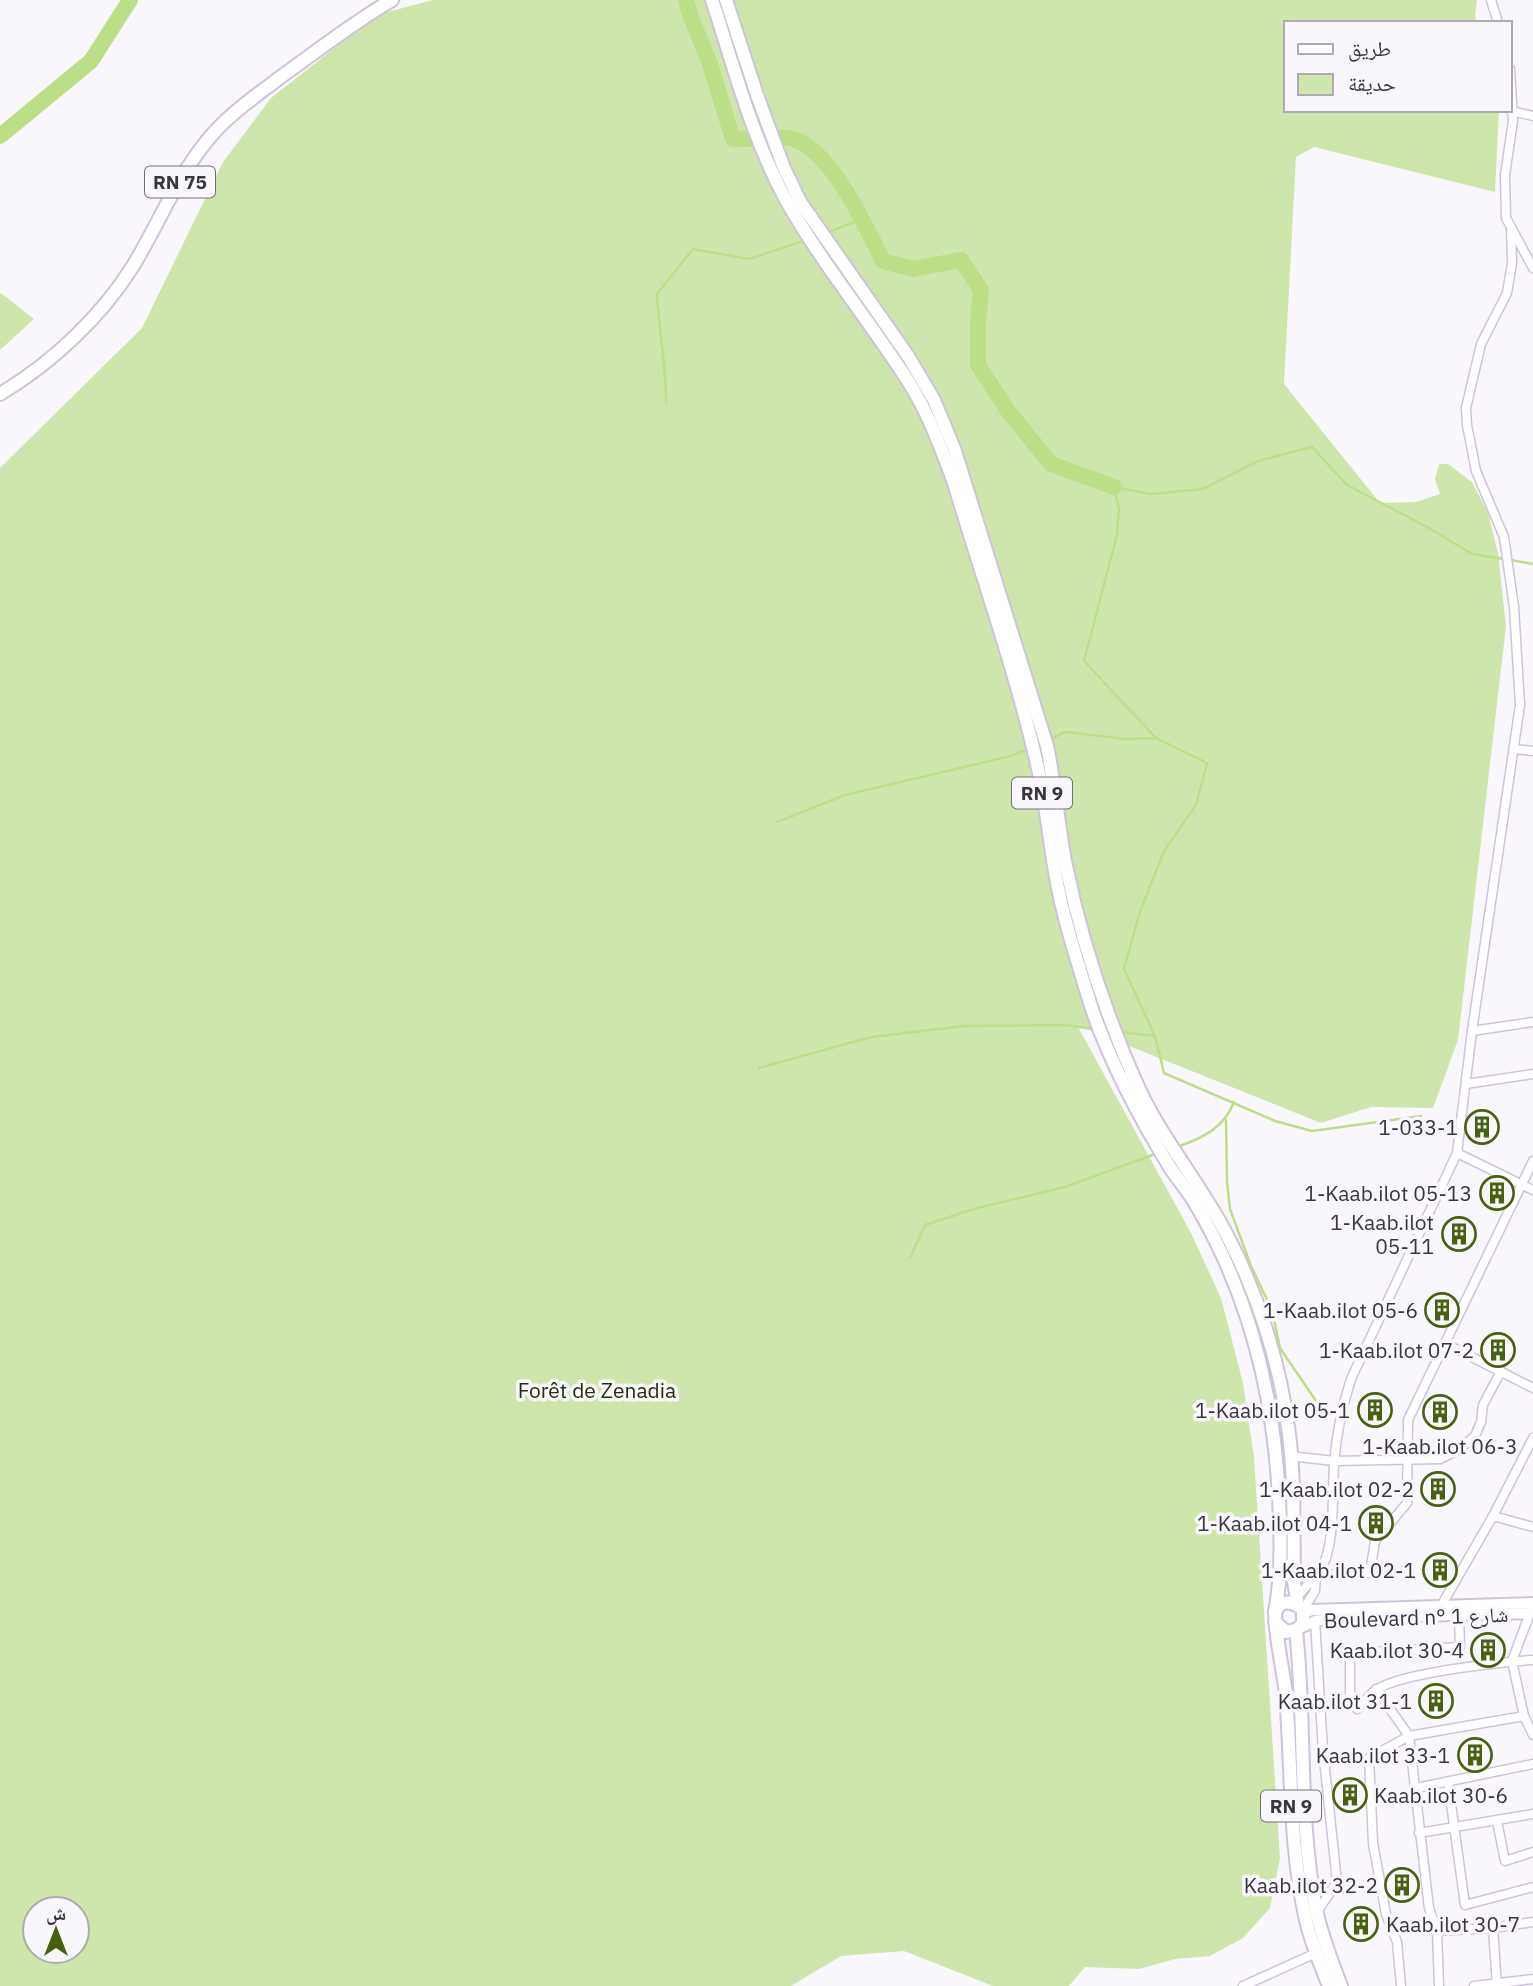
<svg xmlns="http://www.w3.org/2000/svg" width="1533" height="1986" font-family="'IBM Plex Sans','Noto Naskh Arabic',sans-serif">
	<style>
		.green { fill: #cee6ac; fill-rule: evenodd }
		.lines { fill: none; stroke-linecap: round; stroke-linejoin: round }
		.stream { stroke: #bcde87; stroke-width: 2.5 }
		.river { stroke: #bcde87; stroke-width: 16 }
		.minor-casing { stroke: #cfc3d9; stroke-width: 11 }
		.secondary-casing { stroke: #cfc3d9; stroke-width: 14 }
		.primary-casing { stroke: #cfc3d9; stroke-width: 16 }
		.trunk-casing { stroke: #cfc3d9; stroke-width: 16 }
		.minor { stroke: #fff; stroke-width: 8 }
		.secondary { stroke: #fff; stroke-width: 10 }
		.primary { stroke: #fff; stroke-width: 12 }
		.trunk { stroke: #fff; stroke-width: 12 }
		.labels { text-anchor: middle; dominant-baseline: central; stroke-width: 7; stroke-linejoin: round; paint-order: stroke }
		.shield { fill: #faf7fc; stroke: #747078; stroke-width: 2 }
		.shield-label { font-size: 19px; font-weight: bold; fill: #3a363f }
		.poi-label { font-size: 21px; fill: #3a363f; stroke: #faf7fc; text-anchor: end }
		.park-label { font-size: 21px; fill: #23300b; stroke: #faf7fc }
		.street-label { font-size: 21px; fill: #3a363f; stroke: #faf7fc }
	</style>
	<rect width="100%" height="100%" fill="#faf7fc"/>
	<g class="green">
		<path d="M433,0H1477L1475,17L1477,23H1286V110H1499L1495,192L1314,147L1296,157L1284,384L1380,503L1416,502L1440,494L1435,479L1439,464H1448L1472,482L1488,513L1498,553L1506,626L1458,1040L1433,1108L1371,1107L1321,1123L1077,1025L1191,1233L1221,1298L1243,1383L1254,1457L1280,1858L1270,1908L1243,1938L1210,1956L1175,1959L1139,1969L1085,1967L1069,1986H993L904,1951L841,1956L791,1986H0V468L142,328L223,162L271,98L376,15ZM35,1909H77V1951H35Z"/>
		<path d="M1,293L34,319L0,350V294Z"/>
	</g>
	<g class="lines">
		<g class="stream">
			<path d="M826,233L862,219"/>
			<path d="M666,402C666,366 659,330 657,294L693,249L749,259L806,240"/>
			<path d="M1511,560L1533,564"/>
			<path d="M1050,739L1065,732L1126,739L1156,738"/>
			<path d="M777,822L845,795L1011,756L1028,749"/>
			<path d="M1121,1032L1155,1036"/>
			<path d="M759,1068L871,1037L964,1026L1066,1025L1093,1029"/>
			<path d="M1421,1116L1312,1131L1275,1121L1164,1073L1155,1036L1124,969L1140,912L1164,851L1196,805L1207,763L1156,738L1084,661L1117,535L1119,509L1114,487L1151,494L1203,489L1258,461L1312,447L1347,485L1429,528L1472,554L1504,559"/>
			<path d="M1226,1120L1227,1182L1230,1209L1251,1266L1272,1310L1280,1348L1316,1401"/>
			<path d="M1177,1147C1203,1138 1224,1128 1234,1102"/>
			<path d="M910,1258L925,1225L977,1208L1065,1187L1158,1153"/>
		</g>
		<g class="river">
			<path d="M686,0L690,15L709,61L733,139C749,139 779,136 793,139C831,149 867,229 883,261L913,269L961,260L981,290L978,319V365L1008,411L1051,464L1114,487"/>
			<path d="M0,136L91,61L130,0"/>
		</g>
		<g class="minor-casing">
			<g id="minor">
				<path d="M1491,0L1498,23"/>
				<path d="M1510,69L1513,121L1505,175L1506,218L1533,268"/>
				<path d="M1511,111L1533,116"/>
				<path d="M1514,749L1533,751"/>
				<path d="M1472,1031L1533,1022"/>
				<path d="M1466,1084L1533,1074"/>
				<path d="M1457,1153L1533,1190"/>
				<path d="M1446,1344L1533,1388"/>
				<path d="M1290,1456L1334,1461L1440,1459L1458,1450L1475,1436L1481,1422L1483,1405L1501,1371"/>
				<path d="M1493,1516L1533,1527"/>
				<path d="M1316,1575L1370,1573L1375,1541L1407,1503L1408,1420L1533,1161"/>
				<path d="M1297,1597C1307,1585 1321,1573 1326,1558C1335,1529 1332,1495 1334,1465C1336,1436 1342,1407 1351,1379L1457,1153L1472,1031L1520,705L1514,607L1504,537L1476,471L1467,425L1466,408L1481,344L1507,293L1512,263L1511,228"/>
				<path d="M1441,1606L1493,1516L1533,1438"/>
				<path d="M1303,1610L1315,1591L1316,1575"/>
				<path d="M1530,1613L1512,1661L1524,1716L1533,1735"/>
				<path d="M1315,1621L1323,1750L1337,1882L1317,1912"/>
				<path d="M1376,1689L1409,1736L1429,1908L1437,1931L1439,1986"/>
				<path d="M1350,1693V1653L1460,1647L1459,1616"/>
				<path d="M1357,1709C1363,1703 1369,1695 1376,1690C1400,1673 1500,1662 1533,1660"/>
				<path d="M1448,1782L1465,1905L1533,1887"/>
				<path d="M1416,1788L1533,1764"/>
				<path d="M1497,1821L1505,1861L1533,1852"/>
				<path d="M1419,1833L1533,1814"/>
				<path d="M1493,1928L1497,1986"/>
				<path d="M1437,1931L1493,1928L1533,1922"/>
				<path d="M1243,1986L1316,1953"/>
				<path d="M1401,1986L1397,1942L1386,1914L1373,1843L1369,1758L1409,1736L1524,1716"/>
				<path d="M1474,1986L1533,1979"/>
			</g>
		</g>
		<g class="secondary-casing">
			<g id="secondary">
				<path d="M1303,1613L1312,1610L1533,1603"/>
				<path d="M1300,1628L1315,1621L1336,1618L1533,1613"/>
			</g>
		</g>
		<g class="primary-casing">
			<g id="primary">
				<path d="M0,394C52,363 101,317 133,266C158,225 176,179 206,142C227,115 256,96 282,76C318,50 354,22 392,0"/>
				<path d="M1275,1622L1286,1632L1296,1630L1303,1624V1610C1295,1602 1282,1598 1276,1610C1272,1620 1285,1680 1286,1695C1292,1770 1289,1846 1306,1920C1311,1943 1321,1965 1329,1986"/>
				<path d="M1296,1630C1306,1723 1298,1817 1316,1909C1321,1935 1332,1962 1341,1986"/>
			</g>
		</g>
		<g class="trunk-casing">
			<g id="trunk">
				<path d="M712,0C734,67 752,138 786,200C822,264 869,320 908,381C928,412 941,448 954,483C982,577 1015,669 1037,764C1047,806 1050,851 1059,893C1067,931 1079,966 1090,1003C1109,1061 1139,1117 1171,1169C1178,1179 1185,1188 1192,1198C1248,1290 1274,1392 1279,1499C1281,1537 1282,1575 1275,1612"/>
				<path d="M726,0L757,95L784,168L801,203L908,356L934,400L954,448L1047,746C1055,784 1058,823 1065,861C1080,935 1104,1009 1134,1078C1158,1135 1200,1182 1228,1237C1259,1297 1281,1367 1289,1434C1295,1482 1293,1533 1294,1582L1298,1605"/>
			</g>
		</g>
		<use href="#minor" class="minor"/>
		<use href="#secondary" class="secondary"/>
		<use href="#primary" class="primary"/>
		<use href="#trunk" class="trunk"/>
	</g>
	<defs>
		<g id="building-ring" transform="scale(1.75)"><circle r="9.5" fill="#faf7fc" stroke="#486110" stroke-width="1.5"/><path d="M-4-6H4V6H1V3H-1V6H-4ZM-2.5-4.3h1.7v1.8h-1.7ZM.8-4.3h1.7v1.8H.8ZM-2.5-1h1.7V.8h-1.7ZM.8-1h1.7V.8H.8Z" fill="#486110"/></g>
	</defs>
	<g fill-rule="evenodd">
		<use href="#building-ring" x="1482" y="1127"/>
		<use href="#building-ring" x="1497" y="1193"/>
		<use href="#building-ring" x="1459" y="1234"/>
		<use href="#building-ring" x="1442" y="1310"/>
		<use href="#building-ring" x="1498" y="1350"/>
		<use href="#building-ring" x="1375" y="1410"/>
		<use href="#building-ring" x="1440" y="1412"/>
		<use href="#building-ring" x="1438" y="1489"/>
		<use href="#building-ring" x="1376" y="1523"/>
		<use href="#building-ring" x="1440" y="1570"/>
		<use href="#building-ring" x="1488" y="1650"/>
		<use href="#building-ring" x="1436" y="1701"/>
		<use href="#building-ring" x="1475" y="1755"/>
		<use href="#building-ring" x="1350" y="1795"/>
		<use href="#building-ring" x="1402" y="1885"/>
		<use href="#building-ring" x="1361" y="1924"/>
	</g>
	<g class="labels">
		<g class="shield">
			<rect x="145" y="166.5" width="70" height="31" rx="5"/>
			<rect x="1012" y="777.5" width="60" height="31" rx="5"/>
			<rect x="1261" y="1790.5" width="60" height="31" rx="5"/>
		</g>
		<g class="shield-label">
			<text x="180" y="182">RN 75</text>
			<text x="1042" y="793">RN 9</text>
			<text x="1291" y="1806">RN 9</text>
		</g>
		<g class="poi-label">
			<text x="1458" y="1127">1-033-1</text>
			<text x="1472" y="1193">1-Kaab.ilot 05-13</text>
			<text x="1434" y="1222">1-Kaab.ilot<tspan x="1434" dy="24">05-11</tspan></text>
			<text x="1418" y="1310">1-Kaab.ilot 05-6</text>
			<text x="1474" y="1350">1-Kaab.ilot 07-2</text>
			<text x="1350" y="1410">1-Kaab.ilot 05-1</text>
			<text x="1440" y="1446" text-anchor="middle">1-Kaab.ilot 06-3</text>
			<text x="1414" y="1489">1-Kaab.ilot 02-2</text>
			<text x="1352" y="1523">1-Kaab.ilot 04-1</text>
			<text x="1416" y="1570">1-Kaab.ilot 02-1</text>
			<text x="1464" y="1650">Kaab.ilot 30-4</text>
			<text x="1412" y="1701">Kaab.ilot 31-1</text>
			<text x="1450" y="1755">Kaab.ilot 33-1</text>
			<text x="1374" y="1795" text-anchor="start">Kaab.ilot 30-6</text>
			<text x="1378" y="1885">Kaab.ilot 32-2</text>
			<text x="1386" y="1924" text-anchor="start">Kaab.ilot 30-7</text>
		</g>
		<g class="park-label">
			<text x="597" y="1390">Forêt de Zenadia</text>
		</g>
		<g class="street-label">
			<text transform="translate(1416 1617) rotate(-2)">Boulevard n° شارع 1</text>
		</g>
	</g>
	<rect x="1284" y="21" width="228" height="91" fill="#faf7fc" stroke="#adaab0" stroke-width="2"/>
	<rect x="1298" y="44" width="35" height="10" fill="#ffffff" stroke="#adaab0" stroke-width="2"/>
	<text x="1348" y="56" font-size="21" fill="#3a363f">طريق</text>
	<rect x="1298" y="74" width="35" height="21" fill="#cee6ac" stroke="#adaab0" stroke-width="2"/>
	<text x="1348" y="91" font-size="21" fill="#3a363f">حديقة</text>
	<g transform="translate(56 1930)"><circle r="33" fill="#faf7fc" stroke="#adaab0" stroke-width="2"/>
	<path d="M0-5L12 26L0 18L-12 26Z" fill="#486110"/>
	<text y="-10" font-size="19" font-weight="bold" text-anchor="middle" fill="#3a363f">ش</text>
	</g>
</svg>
